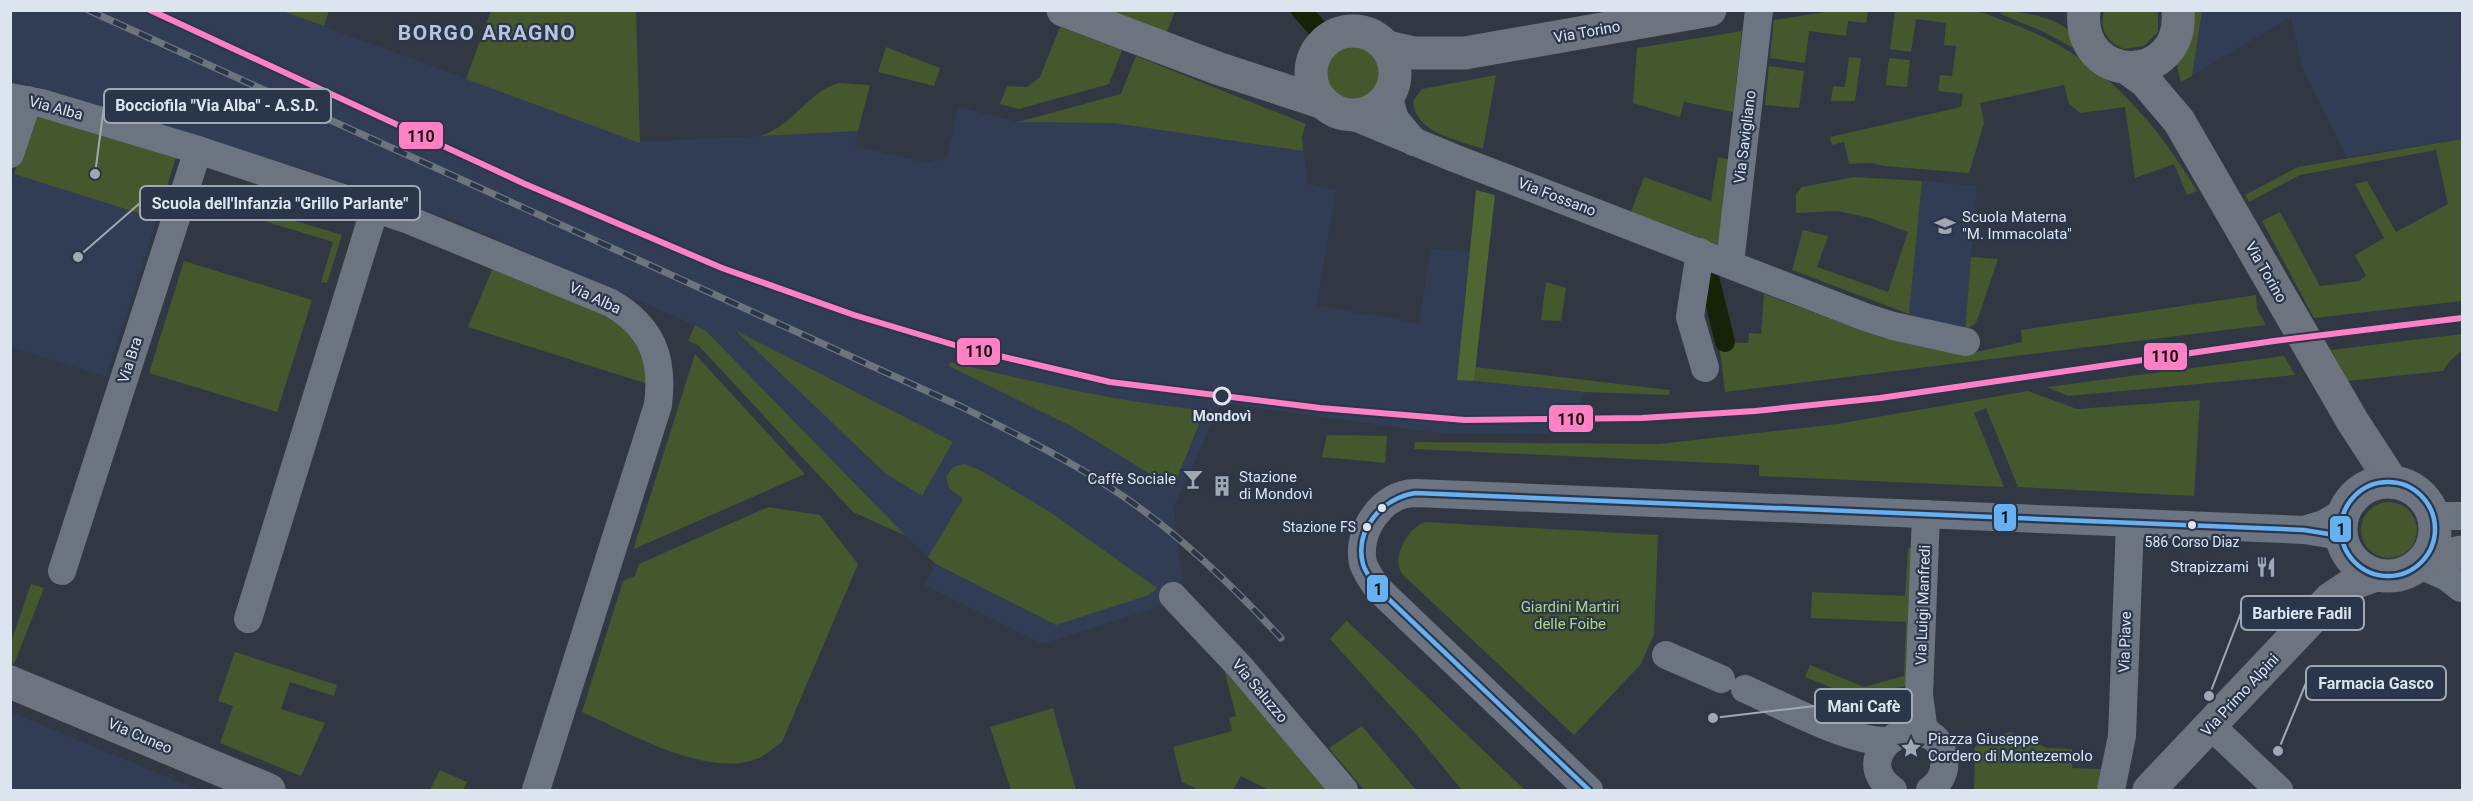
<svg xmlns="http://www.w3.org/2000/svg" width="2473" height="801" font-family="Roboto,sans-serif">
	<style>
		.built { fill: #303d55 }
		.green { fill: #44572d }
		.forest { fill: #4f6632 }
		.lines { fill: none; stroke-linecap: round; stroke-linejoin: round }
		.canal { stroke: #172307; stroke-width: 20 }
		.minor { stroke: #6c7482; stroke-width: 28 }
		.major { stroke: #6d747f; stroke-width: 33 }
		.rail-casing { stroke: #6d747e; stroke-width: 7 }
		.rail { stroke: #2b364a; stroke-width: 4.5; stroke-dasharray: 14; stroke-linecap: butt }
		.bus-1-casing { stroke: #2b364a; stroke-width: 9 }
		.bus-1 { stroke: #66b1f2; stroke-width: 4.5 }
		.rail-1-casing { stroke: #2b364a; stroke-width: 10 }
		.rail-1 { stroke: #ff80c5; stroke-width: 6 }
		.stop-dot { fill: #2b364a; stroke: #dce4f0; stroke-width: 3 }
		.bus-dot { fill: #dce4f0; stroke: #2b364a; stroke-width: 2 }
		.labels { text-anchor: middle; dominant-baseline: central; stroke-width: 4.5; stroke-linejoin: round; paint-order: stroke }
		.bus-label { font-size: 14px; fill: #dce4f0; stroke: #2b364a; text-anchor: end }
		.street-label { font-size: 15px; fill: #dce4f0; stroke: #2b364a }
		.poi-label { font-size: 15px; fill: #dce4f0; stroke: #2b364a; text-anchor: start }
		.stop-label { font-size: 15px; font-weight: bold; fill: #dce4f0; stroke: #2b364a }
		.park-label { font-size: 15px; fill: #afd67b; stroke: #2b364a }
		.district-label { font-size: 21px; font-weight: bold; letter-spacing: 1.5px; fill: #b6c4dc; stroke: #2b364a }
		.leader { fill: none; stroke: #a0a8b3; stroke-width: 2 }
		.callout-dot { fill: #a0a8b3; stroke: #2b364a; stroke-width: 2 }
		.callout { fill: #2b364a; stroke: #a0a8b3; stroke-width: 2 }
		.callout-label { font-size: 16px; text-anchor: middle; font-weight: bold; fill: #dce4f0 }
		.line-badge { stroke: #2b364a; stroke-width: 2 }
		.pale-badge-label { font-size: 16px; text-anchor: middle; font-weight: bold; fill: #111 }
	</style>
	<rect width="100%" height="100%" fill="#323843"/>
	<g class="built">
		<path d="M10,11H282L640,142L858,131L855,146L927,163L947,158L958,107L1018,122L1121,94L1136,56L1306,124L1302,136L1308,184L1336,190L1317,306L1419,323L1431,249L1469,252L1457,380L1585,392L1566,434L1439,433L1221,403L1174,507L1183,589L1165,605L1042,644L925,585L935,564L906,536L853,512L698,345L688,341L694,325L453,220L338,180L11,79Z"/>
		<path d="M2189,11H2460L2462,139L2347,157L2302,67L2291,17L2181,82L2177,67Z"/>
		<path d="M14,174L157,219L106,377L11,347L10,186Z"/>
		<path d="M1922,181L1977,186L1965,330L1909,314Z"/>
		<path d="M11,712L155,772L199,790H11Z"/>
	</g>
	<g class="green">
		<path d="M1838,10L1868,11L1866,23L1848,21L1846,36L1809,31L1805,63L1770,58L1774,20Z"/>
		<path d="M282,11H329L324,26Z"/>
		<path d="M491,11H636L640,143L466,79Z"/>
		<path d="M1110,11H1175L1167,32Z"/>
		<path d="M1895,11C1920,11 1948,7 1972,11C1984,12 1996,18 2007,22C2094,52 2151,114 2197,191L2187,195L2174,164L2135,178L2125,107L2080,113L2069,104L2064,85L1980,103L1984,123L1969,173L1884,166L1871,163L1849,164L1844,142L1832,145L1830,137L1961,107L1963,94L1938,91L1940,75L1952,76L1956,46L1944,45L1946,23L1916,19L1911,52L1890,49Z"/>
		<path d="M2003,11C2022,11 2060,18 2072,34C2076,39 2078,46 2081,52L2042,31L2000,14Z"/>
		<path d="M2104,11H2158V32L2144,46L2124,49C2107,42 2099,29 2104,11Z"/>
		<path d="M2189,11H2202L2192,76L2181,82L2177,67Z"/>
		<path d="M1060,27L1122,50L1109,84L1019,109L1000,104L1007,86L1027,87L1040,77Z"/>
		<path d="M1742,31L1733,112L1684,102L1680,117L1633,103L1637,48Z"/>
		<circle cx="1354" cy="73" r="28"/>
		<path d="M886,47L940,68L934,86L878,72Z"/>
		<path d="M1136,56L1306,124L1302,136L1303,151L1114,123L1018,122L1121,94Z"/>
		<path d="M1849,57L1861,58L1855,101H1831L1833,86L1845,87Z"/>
		<path d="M1889,58L1910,60L1907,87L1886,85Z"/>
		<path d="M1769,66L1804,71L1799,108L1765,105Z"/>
		<path d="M1496,75L1483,149C1458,140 1415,133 1413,101L1422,89Z"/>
		<path d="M839,83L870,85L858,131L760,136C795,125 807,92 839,83Z"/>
		<path d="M34,112L177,154L157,219L14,174Z"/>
		<path d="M2462,139V301L2314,318L2262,221L2280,212L2320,286L2359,281L2366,276L2355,255L2384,238L2355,184L2367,181L2396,232L2448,204L2436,150L2300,175L2249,202L2245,195L2298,167Z"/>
		<path d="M1718,157L1732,160L1722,246L1631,212L1644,177L1711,201Z"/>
		<path d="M1854,177L1922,181L1909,314L1792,270L1803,230L1828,236L1817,267L1888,292L1908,232L1870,218L1837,211L1796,213V194L1802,187Z"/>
		<path d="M204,194L342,235L327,283L321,282L333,242L201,202Z"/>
		<path d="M1971,257L1998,259L1978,318L1975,324L1965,330Z"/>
		<path d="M184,261L312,300L277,412L149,373Z"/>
		<path d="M495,263L611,313L635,333L651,385L468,327Z"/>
		<path d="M1546,282L1566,288L1561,321L1541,320Z"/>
		<path d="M1764,294L1883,338L1976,352L2022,342L2021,330L2256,295L2257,309L2266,325L1725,392L1719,342L1748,343L1749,333L1761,334Z"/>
		<path d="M695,325L706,331L906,536L853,512L698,345L688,341Z"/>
		<path d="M735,330L953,442L922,496L885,473Z"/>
		<path d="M2462,334V350L2449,362L2443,371L2348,381L2331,350Z"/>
		<path d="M695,354L805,474L634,549L635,544Z"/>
		<path d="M2284,356L2295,375L2068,396L2047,387Z"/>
		<path d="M950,362C1035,382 1119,403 1205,410L1173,488L1073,427L949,366Z"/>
		<path d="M1475,367L1670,390L1669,395L1585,392L1474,381Z"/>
		<path d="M2028,391L2077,409L2200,400L2194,496L2018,487L1986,408L1974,413L2004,487L1759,476V465L1414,449L1415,442L1659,444L1837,424Z"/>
		<path d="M1327,435L1387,436L1385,463L1322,457Z"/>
		<path d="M964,464L980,470L1050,512L1157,588L1149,595L1056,625L936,564L928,557L963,499L949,488L946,477L953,467Z"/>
		<circle cx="2389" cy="530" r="28"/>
		<path d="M768,507L820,515L858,564L782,742C775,747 767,754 759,758C710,780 627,732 582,712L623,581L635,576L639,564Z"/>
		<path d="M1425,522L1658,535L1654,634L1641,664L1574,735L1402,574C1391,556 1408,528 1425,522Z"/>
		<path d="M1908,548H1915L1909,685L1858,698L1805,677L1810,665L1864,687L1904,676L1906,622L1811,618L1812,592L1905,596Z"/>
		<path d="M31,584L44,588L14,664L11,662V642Z"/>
		<path d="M1346,621H1347L1525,790H1462L1415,733L1330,639Z"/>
		<path d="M235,652L337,685L334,696L290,682L281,709L325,723L301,776L220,743L233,706L218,701Z"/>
		<path d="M1224,669L1326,790H1269L1241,776L1233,790H1199L1182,782L1173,747L1232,731L1229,718L1236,716Z"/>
		<path d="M1053,708L1076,790H1011L990,727Z"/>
		<path d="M1362,726L1416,790H1364L1329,748Z"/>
		<path d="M2010,732L2047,748L2072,749V768L2102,769L2098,790H1974L1975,747Z"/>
		<path d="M440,770L467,782L463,790H430Z"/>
	</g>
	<path class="forest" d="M1476,190L1495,195L1474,381L1457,380Z"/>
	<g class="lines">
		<g class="canal">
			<path d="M1301,10L1317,28"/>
			<path d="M1708,273L1725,342"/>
		</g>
		<g class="minor">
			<path d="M1388,96L1395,119L1414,142"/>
			<path d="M10,97L41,103L198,150L409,220L611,303C652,327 664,358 658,405L536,790"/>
			<path d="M1350,115L1454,158L1865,317L1893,326L1966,342"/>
			<path d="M10,154L28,100"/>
			<path d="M1700,252L1690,317L1705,368"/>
			<path d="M1730,263L1759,10"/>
			<path d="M1926,514L1919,695L1923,725L1928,735"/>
			<path d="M2434,516H2462"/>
			<path d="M2304,530L2324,524L2345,511"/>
			<path d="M2420,565L2447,577L2461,588"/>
			<path d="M62,571L198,150"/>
			<path d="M1173,596L1241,668L1344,790"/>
			<path d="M248,619L375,208"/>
			<path d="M1666,655L1721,679"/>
			<path d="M1745,689C1782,705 1848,742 1887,741"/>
			<path d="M2211,726L2279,790"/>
			<path d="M1589,790L1377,588C1372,580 1366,572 1363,563C1356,532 1382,493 1415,493L2304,530L2341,536"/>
			<path d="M1893,790C1841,753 1933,696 1944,758C1946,771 1940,783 1930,790"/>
			<path d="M2111,790L2122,736L2130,523"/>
		</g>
		<g class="major">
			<path d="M1063,10L1217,68L1324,103"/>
			<path d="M2084,10C2076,86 2185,87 2178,10"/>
			<circle cx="1353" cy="73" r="42"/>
			<path d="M1388,47L1414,53H1465L1710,10"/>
			<path d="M2127,68L2145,81L2179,121L2353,422L2392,482"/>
			<circle cx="2388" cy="529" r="47"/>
			<path d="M2424,560L2462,552"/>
			<path d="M10,682L269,790"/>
			<path d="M2149,790L2330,599L2354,583L2376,575"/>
		</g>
		<g class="rail-casing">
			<path id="rail" d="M88,10L962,407C1011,432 1060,455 1106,485C1171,526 1229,582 1281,638"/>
		</g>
		<use href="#rail" class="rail"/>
		<g class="bus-1-casing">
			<g id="bus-1">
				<circle cx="2388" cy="529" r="47"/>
				<path d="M1589,790L1377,588C1372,580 1365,572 1363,564C1354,529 1383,498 1415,493L2304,530L2341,536"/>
			</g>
		</g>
		<use href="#bus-1" class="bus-1"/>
		<g class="rail-1-casing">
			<path id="rail-1" d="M150,10L525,184L722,268L854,315L961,347L1110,382L1320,408L1465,420L1642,418L1755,411L1880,398L2274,341L2462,318"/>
		</g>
		<use href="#rail-1" class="rail-1"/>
	</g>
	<defs>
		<g id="school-bare" transform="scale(1.62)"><path d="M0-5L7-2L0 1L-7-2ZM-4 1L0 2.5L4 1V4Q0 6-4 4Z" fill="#a0a8b3" stroke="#2b364a" stroke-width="2.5" paint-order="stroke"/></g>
		<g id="bar-bare" transform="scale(1.62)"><path d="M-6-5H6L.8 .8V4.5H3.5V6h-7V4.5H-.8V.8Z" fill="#a0a8b3" stroke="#2b364a" stroke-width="2.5" paint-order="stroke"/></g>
		<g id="building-bare" transform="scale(1.62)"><path d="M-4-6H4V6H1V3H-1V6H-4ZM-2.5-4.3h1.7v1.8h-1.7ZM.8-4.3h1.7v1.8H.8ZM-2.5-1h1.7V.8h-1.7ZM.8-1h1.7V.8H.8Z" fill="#a0a8b3" stroke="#2b364a" stroke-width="2.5" paint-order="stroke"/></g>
		<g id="restaurant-bare" transform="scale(1.62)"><path d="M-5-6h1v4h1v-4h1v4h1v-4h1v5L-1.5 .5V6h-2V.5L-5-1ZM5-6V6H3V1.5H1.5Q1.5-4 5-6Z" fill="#a0a8b3" stroke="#2b364a" stroke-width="2.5" paint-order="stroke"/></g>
		<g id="sight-bare" transform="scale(1.62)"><path d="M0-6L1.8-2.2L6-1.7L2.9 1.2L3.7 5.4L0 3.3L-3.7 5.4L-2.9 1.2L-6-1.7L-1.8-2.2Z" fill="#a0a8b3" stroke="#2b364a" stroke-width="2.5" paint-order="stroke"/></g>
	</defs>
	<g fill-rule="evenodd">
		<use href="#school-bare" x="1945" y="226"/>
		<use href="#bar-bare" x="1193" y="479"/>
		<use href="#building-bare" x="1222" y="486"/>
		<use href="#restaurant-bare" x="2266" y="567"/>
		<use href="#sight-bare" x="1911" y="748"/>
	</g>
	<circle class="stop-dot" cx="1222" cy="396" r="8"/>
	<g class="bus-dot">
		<circle cx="1382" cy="508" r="5"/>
		<circle cx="2192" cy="525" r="5"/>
		<circle cx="1367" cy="527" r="5"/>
	</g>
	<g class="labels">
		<g class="bus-label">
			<text x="1356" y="527">Stazione FS</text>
			<text x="2192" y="542" text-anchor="middle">586 Corso Diaz</text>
		</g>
		<g class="street-label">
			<text transform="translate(1587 32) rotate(-10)">Via Torino</text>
			<text transform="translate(56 108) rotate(15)">Via Alba</text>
			<text transform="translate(1745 137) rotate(-83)">Via Savigliano</text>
			<text transform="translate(1557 197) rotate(21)">Via Fossano</text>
			<text transform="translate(2266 272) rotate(60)">Via Torino</text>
			<text transform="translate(595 298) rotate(25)">Via Alba</text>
			<text transform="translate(130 360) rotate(-72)">Via Bra</text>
			<text transform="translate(1923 605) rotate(-88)">Via Luigi Manfredi</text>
			<text transform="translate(2125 642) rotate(-88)">Via Piave</text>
			<text transform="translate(1260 691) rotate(50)">Via Saluzzo</text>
			<text transform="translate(2240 695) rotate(-47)">Via Primo Alpini</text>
			<text transform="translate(140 736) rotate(23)">Via Cuneo</text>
		</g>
		<g class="poi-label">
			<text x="1962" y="217">Scuola Materna<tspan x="1962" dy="17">"M. Immacolata"</tspan></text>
			<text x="1239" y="477">Stazione<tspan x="1239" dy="17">di Mondovì</tspan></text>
			<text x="1176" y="479" text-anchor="end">Caffè Sociale</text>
			<text x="2249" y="567" text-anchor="end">Strapizzami</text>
			<text x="1928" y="739">Piazza Giuseppe<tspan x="1928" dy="17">Cordero di Montezemolo</tspan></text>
		</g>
		<g class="stop-label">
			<text x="1222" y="416">Mondovì</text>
		</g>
		<g class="park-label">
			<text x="1570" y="607">Giardini Martiri<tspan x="1570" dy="17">delle Foibe</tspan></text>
		</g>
		<g class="district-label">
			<text x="487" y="33">BORGO ARAGNO</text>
		</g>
	</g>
	<path class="leader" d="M95 174L104 106M78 257L140 203M2209 696L2241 613M2278 751L2306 683M1713 718L1815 706"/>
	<g class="callout-dot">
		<circle cx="95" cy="174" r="6"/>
		<circle cx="78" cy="257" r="6"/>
		<circle cx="2209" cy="696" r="6"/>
		<circle cx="2278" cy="751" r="6"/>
		<circle cx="1713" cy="718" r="6"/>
	</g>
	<g class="callout">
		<rect x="104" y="89" width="227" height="34" rx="6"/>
		<rect x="140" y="186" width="280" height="34" rx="6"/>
		<rect x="2241" y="596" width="123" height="34" rx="6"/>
		<rect x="2306" y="666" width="140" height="34" rx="6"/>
		<rect x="1815" y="689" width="97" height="34" rx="6"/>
	</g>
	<g class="callout-label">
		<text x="217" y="111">Bocciofila "Via Alba" - A.S.D.</text>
		<text x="280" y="209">Scuola dell'Infanzia "Grillo Parlante"</text>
		<text x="2302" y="619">Barbiere Fadil</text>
		<text x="2376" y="689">Farmacia Gasco</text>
		<text x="1864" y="712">Mani Cafè</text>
	</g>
	<g class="line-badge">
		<rect x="398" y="121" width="46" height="29" rx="6" fill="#ff80c5"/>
		<rect x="956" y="337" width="45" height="29" rx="6" fill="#ff80c5"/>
		<rect x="2143" y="342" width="45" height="29" rx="6" fill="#ff80c5"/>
		<rect x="1548" y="404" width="46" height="29" rx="6" fill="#ff80c5"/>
		<rect x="1993" y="503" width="24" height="29" rx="6" fill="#66b1f2"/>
		<rect x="2329" y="515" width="23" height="28" rx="6" fill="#66b1f2"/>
		<rect x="1366" y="574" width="23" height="29" rx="6" fill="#66b1f2"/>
	</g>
	<g class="pale-badge-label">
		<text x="421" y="142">110</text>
		<text x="979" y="357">110</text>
		<text x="2165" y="362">110</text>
		<text x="1571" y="425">110</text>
		<text x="2005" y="523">1</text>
		<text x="2341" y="535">1</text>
		<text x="1378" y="595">1</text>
	</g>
	<rect width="2473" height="801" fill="none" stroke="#dce4f0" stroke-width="24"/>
</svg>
